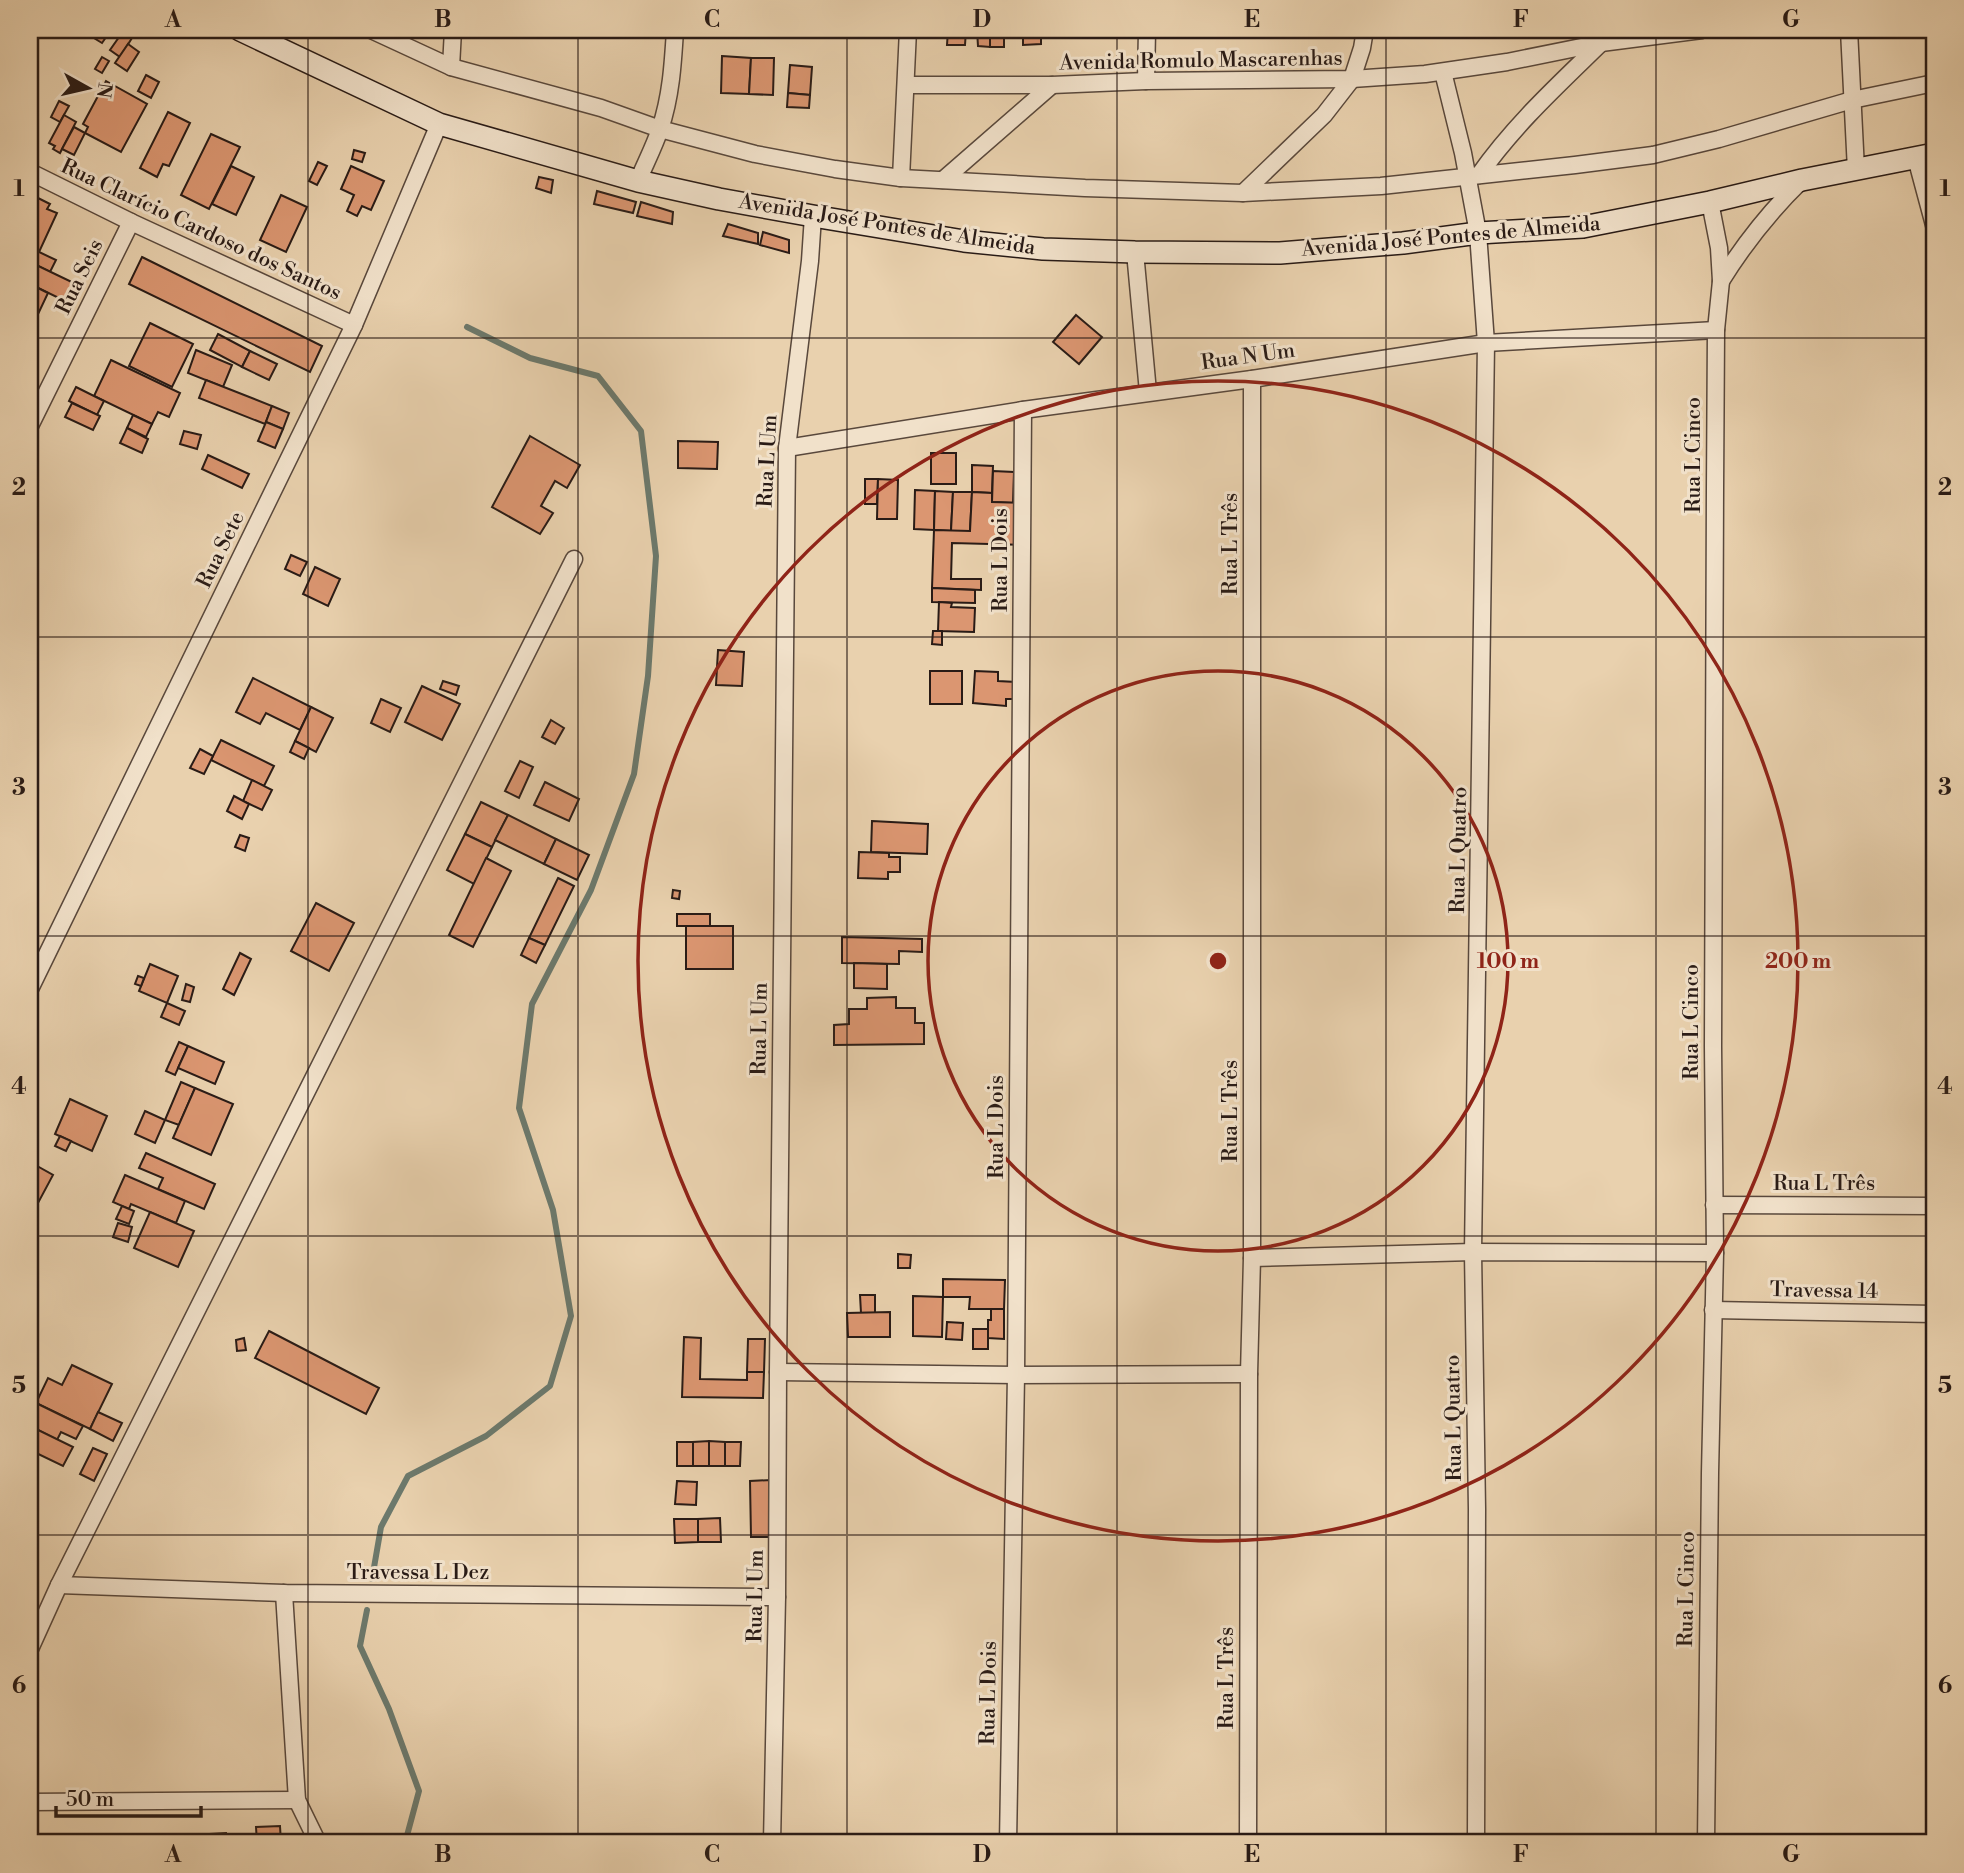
<svg xmlns="http://www.w3.org/2000/svg" width="1964" height="1873" font-family="'Libre Bodoni',serif">
	<style>
		.lines { fill: none; stroke-linecap: round; stroke-linejoin: round }
		.stream { stroke: #6c796c; stroke-width: 6 }
		.building { fill: #db9671; stroke: #291b16; stroke-width: 2 }
		.street-casing { stroke: #59483c; stroke-width: 19 }
		.secondary-casing { stroke: #291b16; stroke-width: 24 }
		.street { stroke: #f1e1ca; stroke-width: 16 }
		.secondary { stroke: #f1e1ca; stroke-width: 21 }
		.grid { fill: none; stroke: #291b16; stroke-width: 2; stroke-opacity: 0.55 }
		.ring { fill: none; stroke: #8f2418; stroke-width: 3.5 }
		.labels { text-anchor: middle; dominant-baseline: central; stroke-width: 6; stroke-linejoin: round; paint-order: stroke }
		.street-label { font-size: 21px; fill: #291b16; stroke: #f1e1ca }
		.centre { fill: #8f2418; stroke: #f1e1ca; stroke-width: 3.5 }
		.ring-label { font-size: 21px; text-anchor: middle; font-weight: bold; fill: #8f2418; stroke: #f1e1ca; stroke-width: 6; stroke-linejoin: round; paint-order: stroke }
		.neatline { fill: none; stroke: #291b16; stroke-width: 2.5 }
		.grid-label { font-size: 23px; text-anchor: middle; font-weight: bold; fill: #291b16 }
	</style>
	<rect width="100%" height="100%" fill="#e9d1ae"/>
	<filter id="stains"><feTurbulence type="fractalNoise" baseFrequency=".00286" numOctaves="4"/><feColorMatrix values="0 0 0 0 .2 0 0 0 0 .09 0 0 0 0 .02 0 0 0 .5 -.17"/></filter>
	<radialGradient id="worn" r=".72"><stop offset=".6" stop-color="#630" stop-opacity="0"/><stop offset="1" stop-color="#630" stop-opacity=".3"/></radialGradient>
	<g class="lines">
		<g class="stream">
			<path d="M372,1579L381,1527L408,1476L486,1436L550,1386L571,1316L553,1210L519,1108L532,1004L591,890L634,774L648,676L656,556L641,431L598,376L530,358L467,327"/>
			<path d="M367,1610L360,1646L389,1709L419,1791L405,1843"/>
		</g>
	</g>
	<g class="building">
		<path d="M93,30H111L102,43L89,35Z"/>
		<path d="M124,30H137L120,57L110,50Z"/>
		<path d="M814,30H834L833,32H814Z"/>
		<path d="M948,30H966L965,45H947Z"/>
		<path d="M977,30H990V47L978,46Z"/>
		<rect x="990" y="30" width="14" height="17"/>
		<path d="M1023,30H1054V35H1041V44L1023,45Z"/>
		<path d="M128,44L139,52L127,71L115,63Z"/>
		<path d="M722,56L751,58L749,94L721,93Z"/>
		<path d="M102,57L109,61L102,73L95,69Z"/>
		<path d="M751,58H774L773,95L749,94Z"/>
		<path d="M790,65L812,67L810,95L788,93Z"/>
		<path d="M146,75L159,82L151,98L138,91Z"/>
		<path d="M106,81L147,104L121,152L85,133L88,127L83,124Z"/>
		<path d="M788,93L810,95L809,108L787,107Z"/>
		<path d="M59,101L69,106L60,122L51,117Z"/>
		<path d="M168,112L190,123L169,166L163,164L157,177L140,168Z"/>
		<path d="M64,115L76,122L60,153L53,149L55,146L49,143Z"/>
		<path d="M74,127L85,133L74,155L62,149Z"/>
		<path d="M211,134L240,147L209,209L181,195Z"/>
		<path d="M354,150L365,153L362,162L352,159Z"/>
		<path d="M318,162L327,166L317,185L309,181Z"/>
		<path d="M231,166L254,177L236,215L212,204Z"/>
		<path d="M351,166L384,181L371,210L362,206L357,216L347,211L354,195L341,189Z"/>
		<path d="M539,177L553,180L551,193L536,188Z"/>
		<path d="M597,191L636,202L633,213L594,204Z"/>
		<path d="M30,194L50,204L47,209L57,213L39,252L56,260L50,272L30,262Z"/>
		<path d="M281,195L307,207L286,252L260,240Z"/>
		<path d="M641,202L673,212L672,224L637,216Z"/>
		<path d="M728,224L758,233V244L723,236Z"/>
		<path d="M763,232L789,240V253L760,245Z"/>
		<path d="M142,257L322,346L310,372L129,284Z"/>
		<path d="M30,262L78,285L69,303L30,284Z"/>
		<path d="M30,284L48,293L30,331Z"/>
		<path d="M1076,315L1102,337L1079,364L1053,342Z"/>
		<path d="M150,323L193,344L172,387L129,366Z"/>
		<path d="M218,334L250,351L242,367L210,350Z"/>
		<path d="M196,350L232,365L223,387L188,373Z"/>
		<path d="M250,351L277,364L269,380L242,367Z"/>
		<path d="M111,360L180,393L169,417L158,412L152,424L94,396Z"/>
		<path d="M206,380L272,406L265,424L199,398Z"/>
		<path d="M76,387L104,401L97,415L69,401Z"/>
		<path d="M72,403L100,416L93,430L65,417Z"/>
		<path d="M272,406L289,413L283,429L266,422Z"/>
		<path d="M133,415L152,424L146,437L127,428Z"/>
		<path d="M266,422L283,429L275,448L258,441Z"/>
		<path d="M127,428L148,439L142,453L120,443Z"/>
		<path d="M184,431L201,435L197,449L180,444Z"/>
		<path d="M530,436L580,465L567,488L555,481L541,506L553,513L540,534L492,507Z"/>
		<path d="M678,441L718,442L717,469L678,468Z"/>
		<rect x="931" y="453" width="25" height="31"/>
		<path d="M208,455L249,474L242,488L202,469Z"/>
		<path d="M972,465L993,466L992,493L972,492Z"/>
		<path d="M993,471L1014,472L1013,503L992,502Z"/>
		<path d="M865,479H878L877,504H865Z"/>
		<path d="M878,479L898,480L897,519H877Z"/>
		<path d="M915,490L935,491L934,530L914,529Z"/>
		<path d="M935,491L953,492L951,531L934,530Z"/>
		<path d="M953,492H972L970,531H951Z"/>
		<path d="M972,492L992,493V502L1025,503L1023,545L952,543L951,579H981V590L932,588L934,530L970,531Z"/>
		<path d="M291,555L307,562L300,576L285,569Z"/>
		<path d="M315,567L340,579L328,606L303,594Z"/>
		<path d="M932,588L975,590V603L932,602Z"/>
		<path d="M939,602L952,603L951,607L975,608L974,632L938,631Z"/>
		<path d="M933,631H942V645L932,644Z"/>
		<path d="M718,650L744,652L742,686L716,685Z"/>
		<rect x="930" y="671" width="32" height="33"/>
		<path d="M975,671L998,672V681L1016,682L1015,699H1006V706L973,703Z"/>
		<path d="M253,678L311,707L300,730L266,713L260,724L236,712Z"/>
		<path d="M443,681L459,686L456,695L440,689Z"/>
		<path d="M422,686L460,704L442,740L405,722Z"/>
		<path d="M381,699L401,708L390,732L371,723Z"/>
		<path d="M311,707L333,718L316,752L295,741Z"/>
		<path d="M551,720L564,728L555,744L542,737Z"/>
		<path d="M221,740L274,766L264,786L211,760Z"/>
		<path d="M295,741L309,748L304,759L290,752Z"/>
		<path d="M200,749L213,756L204,774L190,768Z"/>
		<path d="M520,761L533,767L519,798L505,791Z"/>
		<path d="M252,780L272,790L262,810L243,801Z"/>
		<path d="M545,782L579,799L569,821L534,805Z"/>
		<path d="M234,796L249,804L242,819L227,811Z"/>
		<path d="M481,802L508,815L492,847L465,834Z"/>
		<path d="M508,815L556,839L544,864L495,840Z"/>
		<path d="M872,821L928,824L927,854L871,852Z"/>
		<path d="M465,834L492,847L474,884L447,870Z"/>
		<path d="M240,835L249,838L245,851L235,847Z"/>
		<path d="M556,839L589,855L577,880L544,864Z"/>
		<path d="M859,852L889,853V857H900V872H888V879L858,878Z"/>
		<path d="M486,858L511,871L473,947L449,935Z"/>
		<path d="M558,878L574,886L545,945L529,938Z"/>
		<path d="M673,890L680,891L679,899L672,898Z"/>
		<path d="M316,903L354,923L329,971L291,951Z"/>
		<rect x="677" y="914" width="33" height="12"/>
		<rect x="686" y="926" width="47" height="43"/>
		<path d="M842,937L922,939V952L899,951V964L842,963Z"/>
		<path d="M529,938L545,945L536,963L521,955Z"/>
		<path d="M240,953L251,959L234,995L223,989Z"/>
		<path d="M854,963L887,964V989L854,988Z"/>
		<path d="M150,964L178,976L167,1003L139,991Z"/>
		<path d="M138,976L144,978L141,986L135,984Z"/>
		<path d="M186,984L194,987L190,1002L182,1000Z"/>
		<path d="M896,997V1008H915V1023H924V1044L834,1045V1025L849,1024V1009H867V998Z"/>
		<path d="M167,1003L185,1011L179,1025L161,1017Z"/>
		<path d="M179,1042L188,1046L175,1075L166,1071Z"/>
		<path d="M188,1046L224,1062L215,1084L178,1068Z"/>
		<path d="M181,1082L195,1088L179,1125L165,1120Z"/>
		<path d="M195,1088L233,1104L211,1155L173,1138Z"/>
		<path d="M70,1099L107,1116L92,1151L55,1134Z"/>
		<path d="M145,1111L165,1120L155,1143L135,1134Z"/>
		<path d="M60,1136L71,1141L66,1151L55,1146Z"/>
		<path d="M146,1153L215,1184L204,1209L158,1189L163,1178L139,1168Z"/>
		<path d="M30,1162L53,1175L38,1203L30,1199Z"/>
		<path d="M125,1175L185,1201L176,1223L131,1204L129,1209L113,1202Z"/>
		<path d="M122,1206L134,1211L129,1224L116,1219Z"/>
		<path d="M150,1212L194,1231L178,1267L134,1248Z"/>
		<path d="M118,1223L132,1227L128,1242L113,1237Z"/>
		<path d="M898,1254L911,1255L910,1268H898Z"/>
		<path d="M943,1279L1005,1280L1004,1309H969L970,1297H943Z"/>
		<path d="M860,1295H875V1313H861Z"/>
		<path d="M913,1296L943,1297L942,1337L913,1336Z"/>
		<path d="M991,1309H1004V1339L988,1338V1320H991Z"/>
		<path d="M890,1312V1337H848L847,1313Z"/>
		<path d="M947,1322L963,1323L962,1340L946,1339Z"/>
		<rect x="973" y="1329" width="15" height="20"/>
		<path d="M269,1331L379,1388L366,1414L255,1358Z"/>
		<path d="M684,1337L701,1338L700,1379L747,1380V1372H764L763,1398L682,1397Z"/>
		<path d="M244,1338L246,1350L237,1351L236,1340Z"/>
		<path d="M748,1339H765L764,1372H747Z"/>
		<path d="M72,1365L112,1384L90,1429L36,1403L48,1378L62,1385Z"/>
		<path d="M36,1403L83,1426L76,1439L61,1432L57,1440L30,1426V1416Z"/>
		<path d="M98,1412L122,1423L113,1441L90,1429Z"/>
		<path d="M30,1426L73,1447L63,1466L30,1450Z"/>
		<path d="M709,1441V1466H693V1442Z"/>
		<path d="M709,1441L725,1442V1466H709Z"/>
		<rect x="677" y="1442" width="16" height="24"/>
		<path d="M725,1442H741L740,1466H725Z"/>
		<path d="M93,1448L107,1454L94,1481L80,1474Z"/>
		<path d="M771,1480L772,1537H751L750,1481Z"/>
		<path d="M677,1481L697,1482L696,1505L675,1504Z"/>
		<path d="M720,1518L721,1542H698V1519Z"/>
		<path d="M674,1519H698V1542L675,1543Z"/>
		<path d="M30,1593L36,1596L30,1611Z"/>
		<path d="M280,1826L281,1843H257L256,1827Z"/>
		<path d="M226,1833L227,1843H210V1834Z"/>
	</g>
	<g class="lines">
		<g class="street-casing">
			<g id="street">
				<path d="M371,30L451,67L601,108L660,129L755,154L835,169L901,178L1085,188L1243,193L1381,186L1575,165L1653,155L1719,139L1852,100L1934,83"/>
				<path d="M1849,30L1856,170"/>
				<path d="M451,67L453,30"/>
				<path d="M1443,72L1463,153L1478,233L1486,343L1473,1252L1477,1509L1476,1843"/>
				<path d="M1146,81L1147,30"/>
				<path d="M907,85H1052L1146,81L1352,79L1425,74L1507,62L1601,43L1702,30"/>
				<path d="M1916,158L1934,225"/>
				<path d="M30,172L131,222L354,325"/>
				<path d="M1479,175C1514,125 1558,85 1601,43"/>
				<path d="M901,178L908,30"/>
				<path d="M943,180L1052,85"/>
				<path d="M638,181C645,164 654,147 660,129C671,97 673,63 675,30"/>
				<path d="M1243,193L1324,115L1352,79L1362,48L1365,30"/>
				<path d="M1135,252L1148,392"/>
				<path d="M1721,281C1744,244 1770,211 1802,180"/>
				<path d="M30,426L131,222"/>
				<path d="M787,448L1023,410L1252,379L1486,343L1716,330"/>
				<path d="M30,989L354,325L439,124"/>
				<path d="M1714,1205L1934,1206"/>
				<path d="M1252,1258L1473,1252L1715,1253"/>
				<path d="M1713,1310L1934,1314"/>
				<path d="M778,1372L1016,1375L1249,1374"/>
				<path d="M59,1585L284,1593L777,1597"/>
				<path d="M284,1593L297,1800L318,1843"/>
				<path d="M30,1649L59,1585L574,559"/>
				<path d="M30,1802L297,1800"/>
				<path d="M772,1843L777,1597L778,1372L787,448L810,261L813,216"/>
				<path d="M1008,1843L1016,1375L1023,410"/>
				<path d="M1248,1843L1249,1374L1252,1258V379"/>
				<path d="M1706,1843L1710,1473L1715,1253L1713,1046L1715,488L1716,330L1721,281L1719,248L1710,202"/>
			</g>
		</g>
		<g class="secondary-casing">
			<path id="secondary" d="M240,30L439,124L638,181L719,199L813,216L964,241L1043,249L1135,252L1280,253L1403,243L1478,233L1583,227L1710,202L1802,180L1934,154"/>
		</g>
		<use href="#street" class="street"/>
		<use href="#secondary" class="secondary"/>
	</g>
	<path class="grid" d="M308,30V1843M578,30V1843M847,30V1843M1117,30V1843M1386,30V1843M1656,30V1843M30,338H1934M30,637H1934M30,936H1934M30,1236H1934M30,1535H1934"/>
	<g class="ring">
		<circle cx="1218" cy="961" r="290"/>
		<circle cx="1218" cy="961" r="580"/>
	</g>
	<g class="labels">
		<g class="street-label">
			<text transform="translate(1201 61) rotate(-1)">Avenida Romulo Mascarenhas</text>
			<text transform="translate(887 225) rotate(9)">Avenida José Pontes de Almeida</text>
			<text transform="translate(201 230) rotate(25)">Rua Clarício Cardoso dos Santos</text>
			<text transform="translate(1451 237) rotate(-5)">Avenida José Pontes de Almeida</text>
			<text transform="translate(80 277) rotate(-64)">Rua Seis</text>
			<text transform="translate(1248 357) rotate(-8)">Rua N Um</text>
			<text transform="translate(1694 455) rotate(-90)">Rua L Cinco</text>
			<text transform="translate(768 461) rotate(-87)">Rua L Um</text>
			<text transform="translate(1231 544) rotate(-90)">Rua L Três</text>
			<text transform="translate(221 550) rotate(-64)">Rua Sete</text>
			<text transform="translate(1001 560) rotate(-90)">Rua L Dois</text>
			<text transform="translate(1459 850) rotate(-89)">Rua L Quatro</text>
			<text transform="translate(1692 1022) rotate(-90)">Rua L Cinco</text>
			<text transform="translate(760 1029) rotate(-89)">Rua L Um</text>
			<text transform="translate(1231 1111) rotate(-90)">Rua L Três</text>
			<text transform="translate(997 1127) rotate(-90)">Rua L Dois</text>
			<text x="1824" y="1184">Rua L Três</text>
			<text transform="translate(1824 1291) rotate(1)">Travessa 14</text>
			<text transform="translate(1454 1418) rotate(-91)">Rua L Quatro</text>
			<text x="418" y="1573">Travessa L Dez</text>
			<text transform="translate(1687 1589) rotate(-89)">Rua L Cinco</text>
			<text transform="translate(756 1596) rotate(-89)">Rua L Um</text>
			<text transform="translate(1227 1678) rotate(-90)">Rua L Três</text>
			<text transform="translate(989 1693) rotate(-89)">Rua L Dois</text>
		</g>
	</g>
	<circle cx="1218" cy="961" r="10" class="centre"/>
	<g class="ring-label">
		<text x="1508" y="968">100 m</text>
		<text x="1798" y="968">200 m</text>
	</g>
	<rect width="1964" height="1873" fill="none" stroke="#e9d1ae" stroke-width="77"/>
	<g transform="translate(88 88) rotate(98)" stroke="#f1e1ca" stroke-width="5" paint-order="stroke">
	<path d="M0-5L12 26L0 18L-12 26Z" fill="#291b16"/>
	<text y="-10" font-size="19" font-weight="bold" text-anchor="middle" fill="#291b16">N</text>
	</g>
	<path d="M56 1806v10h145v-10" fill="none" stroke="#291b16" stroke-width="3.5"/>
	<text x="66" y="1806" font-size="21" fill="#291b16" stroke="#f1e1ca" stroke-width="5" paint-order="stroke">50 m</text>
	<rect x="38" y="38" width="1888" height="1796" class="neatline"/>
	<g class="grid-label">
		<text x="173" y="27">A</text>
		<text x="443" y="27">B</text>
		<text x="712" y="27">C</text>
		<text x="982" y="27">D</text>
		<text x="1252" y="27">E</text>
		<text x="1521" y="27">F</text>
		<text x="1791" y="27">G</text>
		<text x="19" y="196">1</text>
		<text x="1945" y="196">1</text>
		<text x="19" y="495">2</text>
		<text x="1945" y="495">2</text>
		<text x="19" y="795">3</text>
		<text x="1945" y="795">3</text>
		<text x="19" y="1094">4</text>
		<text x="1945" y="1094">4</text>
		<text x="19" y="1393">5</text>
		<text x="1945" y="1393">5</text>
		<text x="19" y="1693">6</text>
		<text x="1945" y="1693">6</text>
		<text x="173" y="1862">A</text>
		<text x="443" y="1862">B</text>
		<text x="712" y="1862">C</text>
		<text x="982" y="1862">D</text>
		<text x="1252" y="1862">E</text>
		<text x="1521" y="1862">F</text>
		<text x="1791" y="1862">G</text>
	</g>
	<rect width="100%" height="100%" filter="url(#stains)"/>
	<rect width="100%" height="100%" fill="url(#worn)"/>
</svg>
